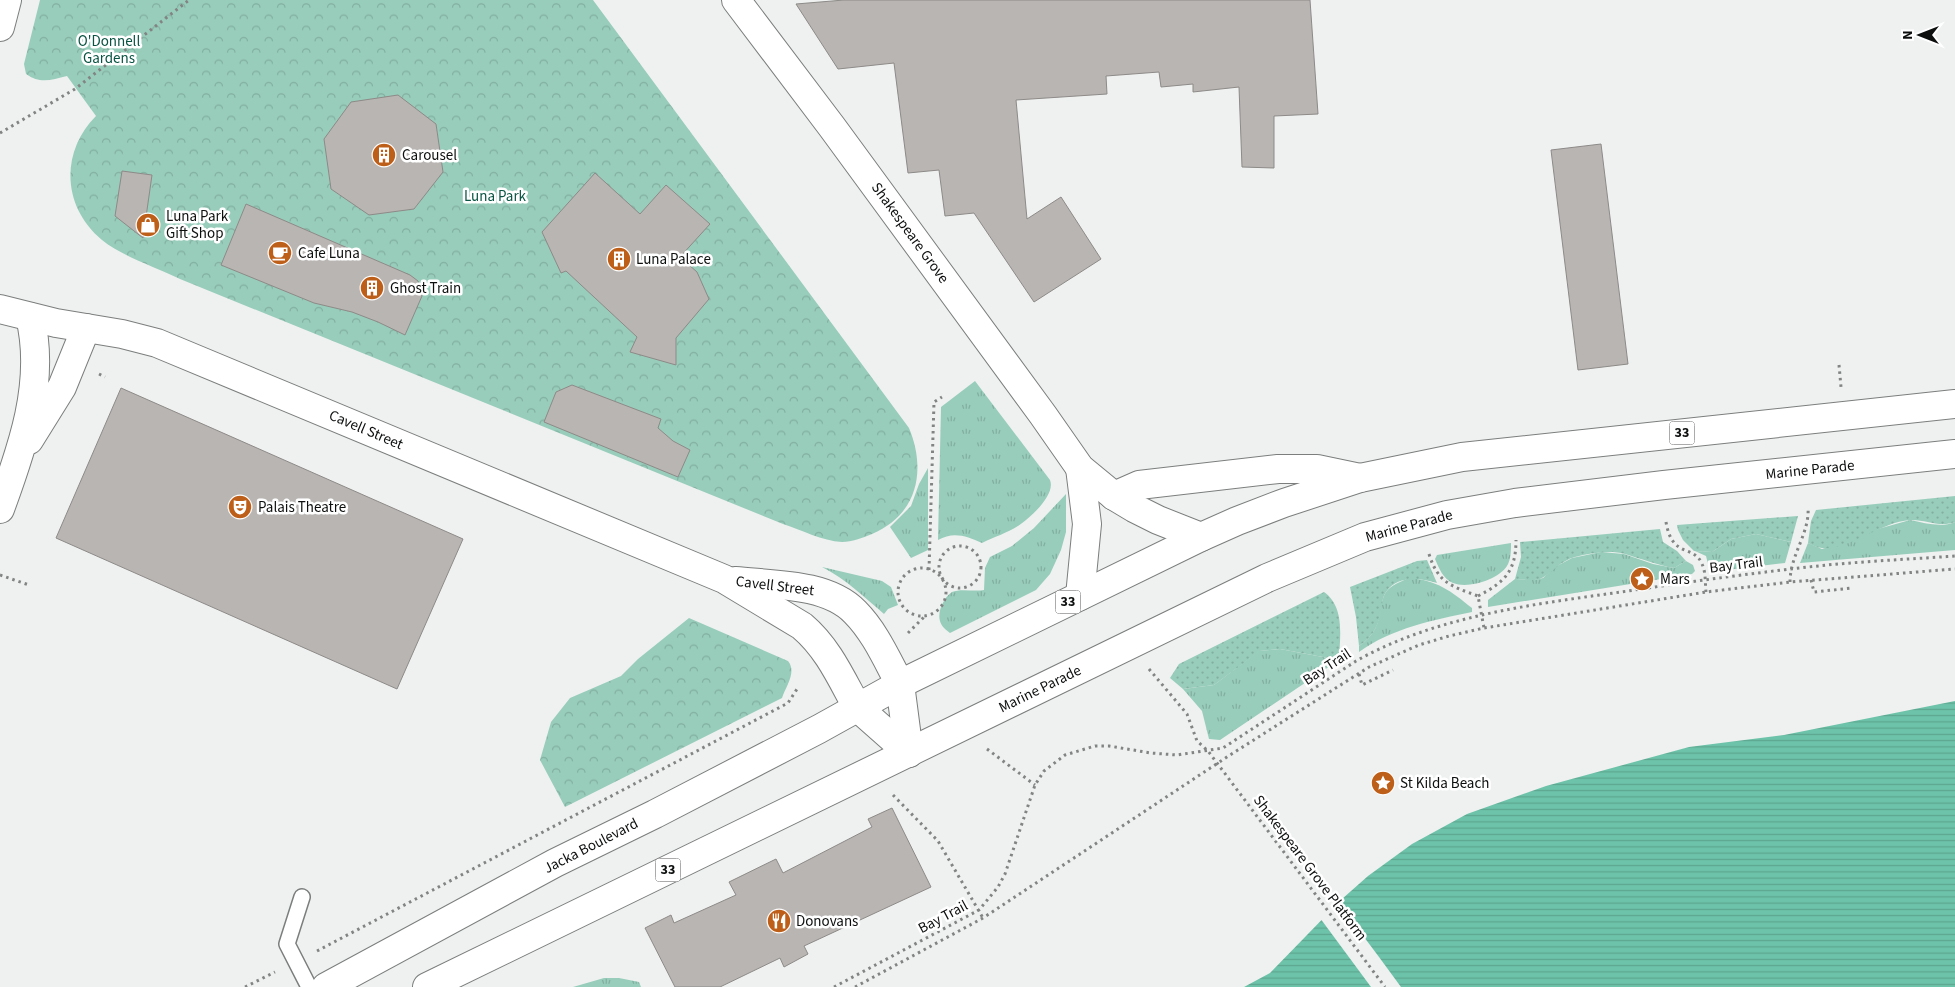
<svg xmlns="http://www.w3.org/2000/svg" width="1955" height="987" font-family="'Source Sans 3',sans-serif">
	<style>
		.grass { fill: url(#grass-tufts) }
		.forest { fill: url(#forest-crowns) }
		.garden { fill: url(#garden-dots) }
		.water { fill: url(#water-rules) }
		.pier { fill: #eef1f0 }
		.building { fill: #b8b5b3; stroke: #8d8a88 }
		.lines { fill: none; stroke-linecap: round; stroke-linejoin: round }
		.lane-casing { stroke: #7b7e7d; stroke-width: 18 }
		.street-casing { stroke: #7b7e7d; stroke-width: 30 }
		.secondary-casing { stroke: #7b7e7d; stroke-width: 30 }
		.primary-casing { stroke: #7b7e7d; stroke-width: 30 }
		.path { stroke: #828484; stroke-width: 3; stroke-dasharray: 2.5 4; stroke-linecap: butt }
		.lane { stroke: #fff; stroke-width: 15 }
		.street { stroke: #fff; stroke-width: 28 }
		.secondary { stroke: #fff; stroke-width: 28 }
		.primary { stroke: #fff; stroke-width: 28 }
		.labels { text-anchor: middle; dominant-baseline: central; stroke-width: 5; stroke-linejoin: round; paint-order: stroke }
		.shield { fill: #fff; stroke: #565656; stroke-width: 1 }
		.shield-label { font-size: 14px; font-weight: bold; fill: #0d0e0e }
		.park-label { font-size: 15px; fill: #085342; stroke: #fff }
		.poi-label { font-size: 15px; fill: #0d0e0e; stroke: #fff; text-anchor: start }
		.street-label { font-size: 15px; fill: #0d0e0e; stroke: #fff }
	</style>
	<defs>
		<pattern id="grass-tufts" width="24" height="20" patternUnits="userSpaceOnUse" patternTransform="scale(1.25)"><rect width="24" height="20" fill="#98cdbb"/><path d="M3 7l-1-3M5 7V3M7 7l1-3M15 17l-1-3M17 17v-4M19 17l1-3" fill="none" stroke="#82afa0"/></pattern>
		<pattern id="forest-crowns" width="20" height="18" patternUnits="userSpaceOnUse" patternTransform="scale(1.25)"><rect width="20" height="18" fill="#98cdbb"/><path d="M2 6a3 3 0 1 1 6 0M12 15a3 3 0 1 1 6 0" fill="none" stroke="#82afa0"/></pattern>
		<pattern id="garden-dots" width="8" height="8" patternUnits="userSpaceOnUse" patternTransform="scale(1.25)"><rect width="8" height="8" fill="#98cdbb"/><path d="M2 2h.1M6 6h.1" fill="none" stroke="#82afa0" stroke-width="1.8" stroke-linecap="round"/></pattern>
		<pattern id="water-rules" width="6" height="5" patternUnits="userSpaceOnUse" patternTransform="scale(1.25)"><rect width="6" height="5" fill="#6dc3a9"/><path d="M0 2.5h6" fill="none" stroke="#5da690"/></pattern>
	</defs>
	<rect width="100%" height="100%" fill="#eef1f0"/>
	<g class="grass">
		<path d="M975,381L1050,480C1056,495 1030,518 1018,526C1007,533 994,537 982,543C967,536 953,531 938,540L941,407Z"/>
		<path d="M928,468V550L911,558L890,527L911,506L919,484Z"/>
		<path d="M1066,494V532L1061,550L1050,574L1036,590L950,633C946,630 941,626 940,621C937,612 944,597 952,592C961,588 974,592 984,590L985,568L990,557L1012,546L1034,528Z"/>
		<path d="M1910,520C1925,523 1941,528 1955,522V550L1800,563L1808,543L1822,549L1862,536L1878,529Z"/>
		<path d="M1756,534L1791,542L1785,563L1710,572L1706,556L1695,551L1712,552L1731,539Z"/>
		<path d="M1511,543C1511,550 1511,560 1507,566C1498,580 1468,589 1453,583C1443,579 1439,568 1435,559L1437,555Z"/>
		<path d="M1601,552L1624,554L1653,564L1674,568L1686,561L1693,565L1695,571L1692,574L1488,607V600L1515,579L1535,580L1543,578L1555,567L1572,558Z"/>
		<path d="M822,567L882,581L891,587L898,605L888,609L884,614C863,596 847,580 822,567Z"/>
		<path d="M1409,578C1437,580 1451,591 1472,608V612C1434,620 1392,628 1359,652V646C1374,636 1379,624 1381,607C1382,603 1383,596 1386,592C1391,585 1402,581 1409,578Z"/>
		<path d="M1280,649L1339,660L1220,740L1209,739L1202,711L1183,689L1214,685L1259,651Z"/>
		<path d="M604,978H619L639,982L641,987H573Z"/>
	</g>
	<g class="forest">
		<path d="M40,0H593L909,428C927,471 917,515 872,534C862,538 852,542 842,542C822,541 802,530 783,524L180,279C156,267 123,257 102,240C62,207 60,152 96,116L67,76C51,80 40,84 26,74L24,64Z"/>
		<path d="M689,618L788,661C797,672 786,686 782,698L565,807L540,760L551,722L570,698L621,676L638,659Z"/>
	</g>
	<g class="garden">
		<path d="M1955,496V522C1939,528 1925,519 1910,520C1880,522 1849,551 1822,548C1818,548 1812,545 1808,543L1811,521L1816,510Z"/>
		<path d="M1798,516L1791,542L1756,534L1731,539L1712,552L1694,551L1683,540L1678,530L1677,525Z"/>
		<path d="M1660,529L1663,542L1677,551L1686,561L1674,568C1657,565 1642,559 1625,554C1609,550 1591,553 1575,557C1560,561 1553,572 1542,578C1535,582 1523,579 1515,579L1521,557L1520,542Z"/>
		<path d="M1427,560L1437,583C1420,578 1398,575 1386,592C1383,596 1382,603 1382,607C1379,624 1374,636 1359,646L1356,617L1350,587L1417,561Z"/>
		<path d="M1324,592C1345,607 1340,636 1339,660L1280,649L1260,651L1214,685L1183,689L1170,678L1179,664Z"/>
	</g>
	<path class="water" d="M1955,701V987H1244L1270,973L1342,899L1368,876L1412,844L1467,814L1546,786L1689,747L1784,735Z"/>
	<path class="pier" d="M1337,901L1379,957L1401,987H1371L1320,918Z"/>
	<g class="building">
		<path d="M844,0H1310L1318,114L1274,116V168L1242,167L1239,87L1193,92V84L1161,87L1159,72L1106,76L1107,94L1016,100L1027,219L1061,197L1101,259L1034,302L974,213L945,216L939,170L908,173L894,63L838,69L796,4Z"/>
		<path d="M398,95L436,124L443,172L414,209L369,215L331,189L324,139L351,102Z"/>
		<path d="M1601,144L1628,364L1578,370L1551,150Z"/>
		<path d="M122,171L152,175L143,238L115,216Z"/>
		<path d="M595,173L640,214L666,185L710,224L680,257L697,272L709,299L676,338V365L630,352L637,337L566,271L561,273L542,232Z"/>
		<path d="M246,204L410,275L418,281L422,296L405,335L378,322L352,312L314,303L221,265Z"/>
		<path d="M572,385L661,419L658,428L673,441L690,450L678,477L544,422L556,392Z"/>
		<path d="M121,388L463,539L397,689L56,538Z"/>
		<path d="M892,808L931,887L804,946L808,954L784,967L780,958L720,987H675L645,928L671,915L674,923L736,895L729,882L776,859L783,873L872,827L868,819Z"/>
	</g>
	<g class="lines">
		<g class="lane-casing">
			<path id="lane" d="M302,897L287,944L309,987"/>
		</g>
		<g class="street-casing">
			<g id="street">
				<path d="M736,0L832,127L1043,415L1080,468L1114,496L1134,508L1158,520L1201,537"/>
				<path d="M29,440L62,387L86,328"/>
				<path d="M1080,468L1087,524L1080,596"/>
				<path d="M1114,496L1139,485L1278,469H1317L1360,478"/>
				<path d="M0,509C22,449 46,382 30,317"/>
			</g>
		</g>
		<g class="secondary-casing">
			<g id="secondary">
				<path d="M0,27L7,0"/>
				<path d="M0,309L56,323L122,334L157,343L724,579L802,626C828,648 841,678 857,707"/>
				<path d="M735,581C773,585 827,583 855,612C875,632 887,660 900,684"/>
			</g>
		</g>
		<g class="primary-casing">
			<g id="primary">
				<path d="M900,684L909,753"/>
				<path d="M857,707L909,753"/>
				<path d="M326,987L555,863L655,814L819,729L900,684L1201,537L1237,521L1284,503L1360,478L1462,457L1955,404"/>
				<path d="M427,987L1267,578L1365,537L1447,515L1515,503L1664,485L1955,454"/>
			</g>
		</g>
		<g class="path">
			<path d="M0,133L75,89L189,0"/>
			<path d="M1839,365L1841,387"/>
			<path d="M99,374L105,377"/>
			<path d="M1666,522C1672,559 1694,544 1702,564C1706,572 1705,583 1706,592"/>
			<circle cx="960" cy="567" r="21"/>
			<path d="M1429,554C1438,583 1451,586 1478,596L1484,628"/>
			<circle cx="922" cy="592" r="24"/>
			<path d="M929,570L934,402L942,397"/>
			<path d="M0,575L29,585"/>
			<path d="M1811,580L1814,592L1852,588"/>
			<path d="M1790,582C1790,555 1810,533 1808,507"/>
			<path d="M1478,596C1505,582 1516,571 1516,540"/>
			<path d="M908,633L925,616"/>
			<path d="M1149,669L1187,714L1197,741L1208,751L1385,987"/>
			<path d="M1359,674L1362,685L1393,670"/>
			<path d="M987,749L1035,785"/>
			<path d="M893,795L938,841L983,918"/>
			<path d="M317,951L788,703L797,689"/>
			<path d="M245,987L275,972"/>
			<path d="M834,987L979,910L998,887L1005,874L1035,785L1044,771L1065,755L1095,746H1109L1151,753L1177,755L1223,748L1356,661C1438,615 1536,604 1628,591C1694,581 1761,572 1827,565C1869,561 1912,559 1955,556"/>
			<path d="M855,987L983,918L1230,755L1369,667L1419,645L1449,636L1484,628L1706,592L1790,582L1955,569"/>
		</g>
		<use href="#lane" class="lane"/>
		<use href="#street" class="street"/>
		<use href="#secondary" class="secondary"/>
		<use href="#primary" class="primary"/>
	</g>
	<defs>
		<g id="building-disc" transform="scale(1.25)"><circle r="9.5" fill="#be5f19" stroke="#fff"/><path d="M-4-6H4V6H1V3H-1V6H-4ZM-2.5-4.3h1.7v1.8h-1.7ZM.8-4.3h1.7v1.8H.8ZM-2.5-1h1.7V.8h-1.7ZM.8-1h1.7V.8H.8Z" fill="#fff"/></g>
		<g id="shop-disc" transform="scale(1.25)"><circle r="9.5" fill="#be5f19" stroke="#fff"/><path d="M-5-2.5h2.3a2.7 3.5 0 0 1 5.4 0H5L5.5 6h-11ZM-1.5-2.5h3a1.5 2.3 0 0 0-3 0Z" fill="#fff"/></g>
		<g id="cafe-disc" transform="scale(1.25)"><circle r="9.5" fill="#be5f19" stroke="#fff"/><path d="M-5.5-4.5H6V0H3Q3 3.5 0 3.5H-2.5Q-5.5 3.5-5.5 0ZM3-3.2v2h1.7v-2ZM-6 4.5H4V6H-6Z" fill="#fff"/></g>
		<g id="theatre-disc" transform="scale(1.25)"><circle r="9.5" fill="#be5f19" stroke="#fff"/><path d="M-5-5.5Q0-4 5-5.5V0Q5 5 0 6Q-5 5-5 0ZM-3.3-2.5H-1v1.5H-3.3ZM1-2.5H3.3v1.5H1ZM-2.8 1Q0 5.5 2.8 1Z" fill="#fff"/></g>
		<g id="sight-disc" transform="scale(1.25)"><circle r="9.5" fill="#be5f19" stroke="#fff"/><path d="M0-6L1.8-2.2L6-1.7L2.9 1.2L3.7 5.4L0 3.3L-3.7 5.4L-2.9 1.2L-6-1.7L-1.8-2.2Z" fill="#fff"/></g>
		<g id="restaurant-disc" transform="scale(1.25)"><circle r="9.5" fill="#be5f19" stroke="#fff"/><path d="M-5-6h1v4h1v-4h1v4h1v-4h1v5L-1.5 .5V6h-2V.5L-5-1ZM5-6V6H3V1.5H1.5Q1.5-4 5-6Z" fill="#fff"/></g>
	</defs>
	<g fill-rule="evenodd">
		<use href="#building-disc" x="384" y="155"/>
		<use href="#shop-disc" x="148" y="225"/>
		<use href="#cafe-disc" x="280" y="253"/>
		<use href="#building-disc" x="619" y="259"/>
		<use href="#building-disc" x="372" y="288"/>
		<use href="#theatre-disc" x="240" y="507"/>
		<use href="#sight-disc" x="1642" y="579"/>
		<use href="#sight-disc" x="1383" y="783"/>
		<use href="#restaurant-disc" x="779" y="921"/>
	</g>
	<g class="labels">
		<g class="shield">
			<rect x="1669.5" y="421.5" width="25" height="23" rx="4"/>
			<rect x="1055.5" y="590.5" width="25" height="23" rx="4"/>
			<rect x="655.5" y="858.5" width="25" height="23" rx="4"/>
		</g>
		<g class="shield-label">
			<text x="1682" y="433">33</text>
			<text x="1068" y="602">33</text>
			<text x="668" y="870">33</text>
		</g>
		<g class="park-label">
			<text x="109" y="41">O'Donnell<tspan x="109" dy="17">Gardens</tspan></text>
			<text x="495" y="196">Luna Park</text>
		</g>
		<g class="poi-label">
			<text x="402" y="155">Carousel</text>
			<text x="166" y="216">Luna Park<tspan x="166" dy="17">Gift Shop</tspan></text>
			<text x="298" y="253">Cafe Luna</text>
			<text x="636" y="259">Luna Palace</text>
			<text x="390" y="288">Ghost Train</text>
			<text x="258" y="507">Palais Theatre</text>
			<text x="1660" y="579">Mars</text>
			<text x="1400" y="783">St Kilda Beach</text>
			<text x="796" y="921">Donovans</text>
		</g>
		<g class="street-label">
			<text transform="translate(910 233) rotate(54)">Shakespeare Grove</text>
			<text transform="translate(366 430) rotate(23)">Cavell Street</text>
			<text transform="translate(1810 470) rotate(-6)">Marine Parade</text>
			<text transform="translate(1409 526) rotate(-15)">Marine Parade</text>
			<text transform="translate(1736 565) rotate(-7)">Bay Trail</text>
			<text transform="translate(775 586) rotate(7)">Cavell Street</text>
			<text transform="translate(1327 667) rotate(-33)">Bay Trail</text>
			<text transform="translate(1040 689) rotate(-26)">Marine Parade</text>
			<text transform="translate(591 846) rotate(-27)">Jacka Boulevard</text>
			<text transform="translate(1310 868) rotate(53)">Shakespeare Grove Platform</text>
			<text transform="translate(943 917) rotate(-28)">Bay Trail</text>
		</g>
	</g>
	<g transform="translate(1920 35) rotate(270)" stroke="#ffffff" stroke-width="4" paint-order="stroke">
	<path d="M0-4L9 19L0 12L-9 19Z" fill="#0d0e0e"/>
	<text y="-8" font-size="14" font-weight="bold" text-anchor="middle" fill="#0d0e0e">N</text>
	</g>
</svg>
